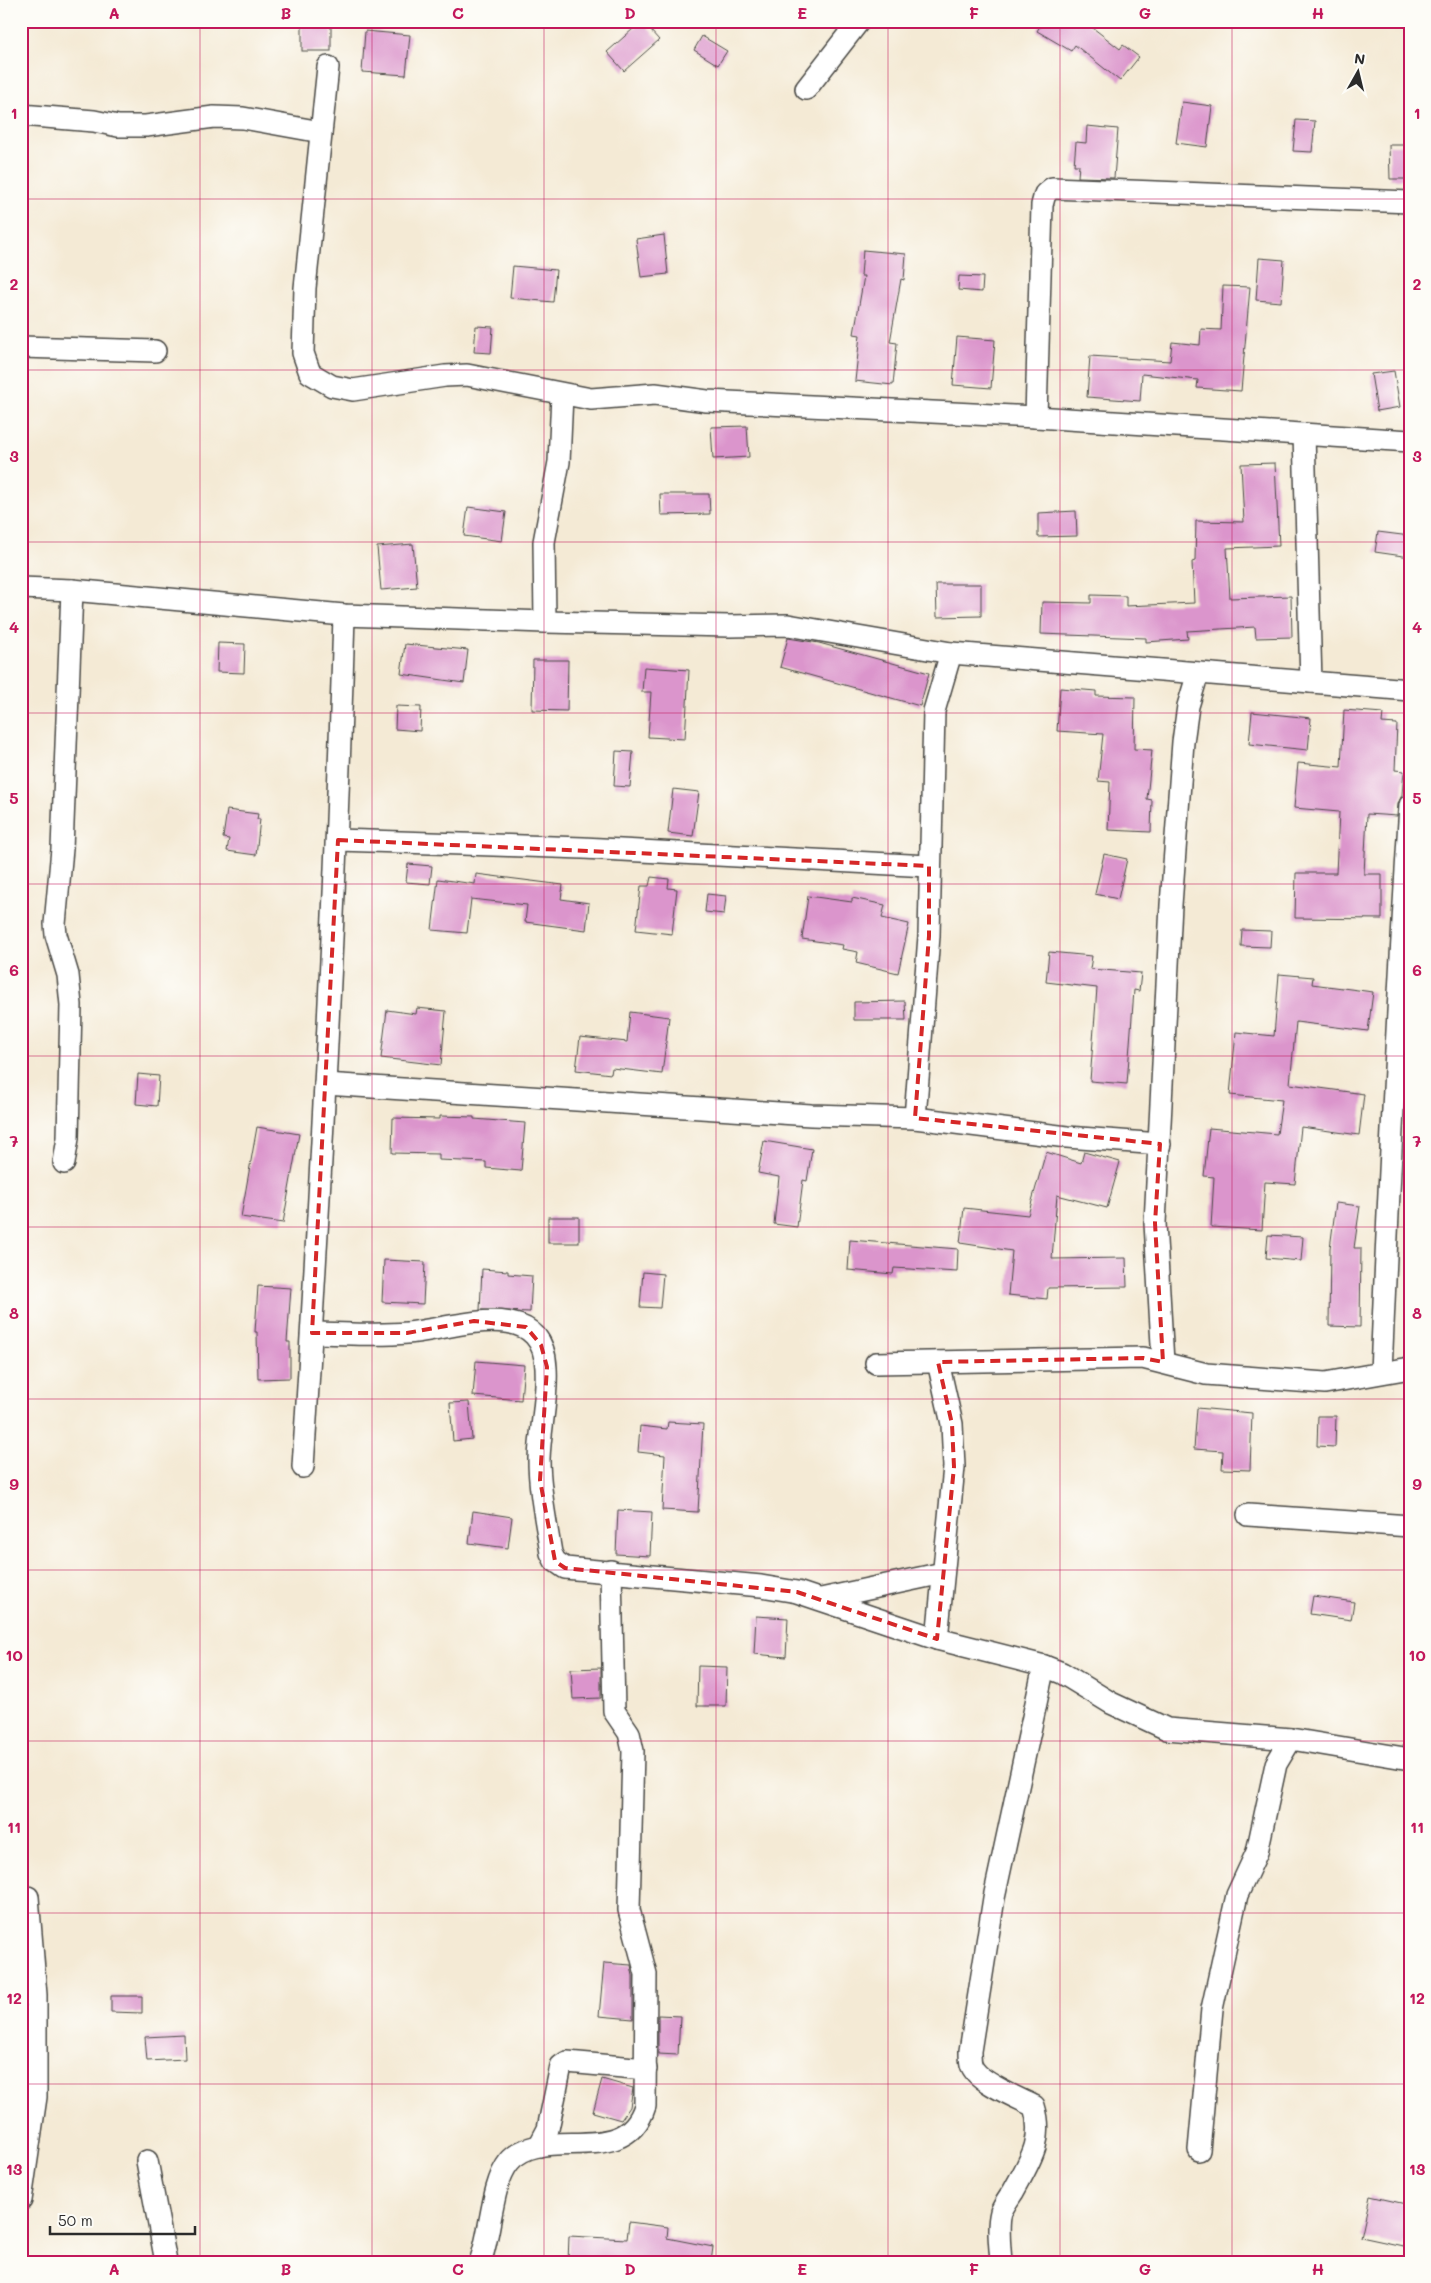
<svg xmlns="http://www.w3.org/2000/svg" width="1431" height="2283" font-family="Mali,sans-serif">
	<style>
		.building { fill: #db95cc }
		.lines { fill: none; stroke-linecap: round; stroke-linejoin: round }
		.street-casing { stroke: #494844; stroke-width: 24 }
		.street { stroke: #fff; stroke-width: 21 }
		.marked { fill: none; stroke: #d62828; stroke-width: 4; stroke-dasharray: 10 6; stroke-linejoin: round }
		.grid { fill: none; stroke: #c2185b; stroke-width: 1; stroke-opacity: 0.55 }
		.neatline { fill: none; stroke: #c2185b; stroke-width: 2 }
		.grid-label { font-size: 16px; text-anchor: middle; font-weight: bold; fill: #c2185b }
	</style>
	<rect width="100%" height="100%" fill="#fdfcf7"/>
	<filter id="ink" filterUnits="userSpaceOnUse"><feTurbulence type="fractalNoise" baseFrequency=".02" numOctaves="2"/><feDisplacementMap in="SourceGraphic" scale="10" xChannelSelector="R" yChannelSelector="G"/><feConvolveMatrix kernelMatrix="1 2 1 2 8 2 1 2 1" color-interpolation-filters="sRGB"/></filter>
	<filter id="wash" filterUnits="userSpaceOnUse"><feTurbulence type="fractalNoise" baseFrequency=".0096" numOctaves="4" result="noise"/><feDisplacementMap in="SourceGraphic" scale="20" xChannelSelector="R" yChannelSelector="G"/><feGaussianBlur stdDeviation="1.12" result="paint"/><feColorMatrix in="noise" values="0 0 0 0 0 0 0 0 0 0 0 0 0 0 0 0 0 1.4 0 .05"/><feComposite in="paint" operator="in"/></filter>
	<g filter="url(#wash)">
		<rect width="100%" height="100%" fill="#f4ead5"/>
		<g id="blocks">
			<g class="building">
				<rect x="302" y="21" width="29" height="30"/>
				<path d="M642,21L659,40L624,71L607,52Z"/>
				<path d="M1043,21H1084L1120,49L1123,45L1139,57L1120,81L1075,45L1071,51L1037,31Z"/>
				<path d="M365,31L410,35L406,75L362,72Z"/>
				<path d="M702,36L727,51L718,65L694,50Z"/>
				<path d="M1182,102L1212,106L1207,147L1176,143Z"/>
				<path d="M1296,120L1315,121L1312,152L1293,151Z"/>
				<path d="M1087,126L1118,129L1114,178L1078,177L1079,165H1074L1076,142L1086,143Z"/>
				<path d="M1389,145H1410V179H1390Z"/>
				<path d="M664,235L668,274L641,277L636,239Z"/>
				<path d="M863,250L906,254L904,280L901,279L890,342L897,343L893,385L855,381L860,335L854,334L864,276H861Z"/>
				<path d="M1259,258L1284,260L1281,302L1256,300Z"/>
				<path d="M513,266L556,270L553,302L510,298Z"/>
				<path d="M959,276L983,277L982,292L958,290Z"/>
				<path d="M1223,286L1250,287L1241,391L1197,388L1198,380L1142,374L1140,401L1087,397L1090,356L1170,361L1172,342L1200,345L1201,329L1221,330Z"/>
				<path d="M476,326L493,327L491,353L474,352Z"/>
				<path d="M957,337L995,340L991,388L953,385Z"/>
				<path d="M1394,371L1400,407L1377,411L1371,374Z"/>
				<path d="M747,426L749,457L713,459L711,427Z"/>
				<path d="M1275,463L1279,546L1227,548L1230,598L1291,596L1292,637L1256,638L1255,627L1187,631L1188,639L1146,642V638L1041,634L1042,602L1091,603V595L1126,596V606L1194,603L1192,562L1195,561L1196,521L1244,522L1241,464Z"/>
				<path d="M660,494H709L710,514L661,515Z"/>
				<path d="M468,507L506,512L502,541L464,536Z"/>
				<path d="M1076,511L1077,536L1038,537V513Z"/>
				<path d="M1378,532L1410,536V557L1375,552Z"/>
				<path d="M413,544L417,587L381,590L377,547Z"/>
				<path d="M936,584H981V616L937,617Z"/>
				<path d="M788,638L819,643L929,673L920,706L780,667Z"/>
				<path d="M218,643L245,644L244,673L217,672Z"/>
				<path d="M405,644L468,650L464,683L401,674Z"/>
				<path d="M533,660H568L567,711L532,710Z"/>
				<path d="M644,667L689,670L685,739L648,737L651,692H642Z"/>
				<path d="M1060,688L1096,691V696L1135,697L1134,749L1152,750L1147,799L1152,800L1151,832L1108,830L1110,782L1098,781L1103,734L1057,731Z"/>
				<path d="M396,706L421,707L420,731L395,729Z"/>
				<path d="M1344,710L1383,713L1382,723L1397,724L1395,770L1404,771L1402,795L1398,804L1397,816L1367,814L1364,874H1382V919L1295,918L1296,873H1336L1339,812L1294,808L1298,763L1341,767Z"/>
				<path d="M1252,712L1311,718L1308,750L1249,744Z"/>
				<path d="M616,751L633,752L630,787L614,786Z"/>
				<path d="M673,789L699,792L693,836L668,833Z"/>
				<path d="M227,810L258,814L257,819H260L256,855L227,851L229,839L223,838Z"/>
				<path d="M1104,854L1127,859L1118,899L1095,894Z"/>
				<path d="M408,864L432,866L430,884L406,882Z"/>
				<path d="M476,874L563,885L561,899L589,903L586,930L525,922L527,905L471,899L467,933L432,930L438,879L475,884Z"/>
				<path d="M651,877L669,879L668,888L677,889L672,934L636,930L641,886H649Z"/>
				<path d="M707,894L726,896L724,914L705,912Z"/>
				<path d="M808,896L852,902V898L885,905L882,918L909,924L898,973L856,963L858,952L842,949L843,945L802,939Z"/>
				<path d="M1242,930L1271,931L1270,947L1241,946Z"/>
				<path d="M1049,952L1092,956L1090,969L1141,973L1139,991L1134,990L1127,1084L1090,1081L1097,988L1046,982Z"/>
				<path d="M1279,974L1313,977L1312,984L1373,992L1368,1031L1296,1022L1290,1084L1364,1094L1359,1135L1301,1127L1295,1184L1265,1182L1262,1230L1211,1227L1214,1177L1204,1176L1209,1128L1277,1134L1282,1100L1230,1095L1236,1032L1274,1036Z"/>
				<path d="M905,1001L906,1020H854V1002Z"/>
				<path d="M417,1008L446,1011L441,1065L381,1058L387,1010L416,1014Z"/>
				<path d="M630,1012L669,1017L662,1074L612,1068L611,1074L576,1070L580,1037L627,1042Z"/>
				<path d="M138,1074L159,1076L157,1106L136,1104Z"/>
				<path d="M440,1116L474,1117V1119L525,1123L521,1171L486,1168V1162L439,1160V1154L392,1153L393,1118L440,1119Z"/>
				<path d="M257,1127L299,1134L283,1223L241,1217Z"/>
				<path d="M764,1141L812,1149L807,1181L803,1180L797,1227L774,1224L779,1177L758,1173Z"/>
				<path d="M1046,1152L1081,1163L1084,1152L1120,1162L1107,1208L1057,1195L1052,1259L1126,1258L1127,1287L1048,1288L1047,1299L1008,1295L1012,1251L960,1243L964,1208L1028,1215Z"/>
				<path d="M1336,1203L1360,1206L1354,1248H1361L1360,1327L1329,1326L1330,1248Z"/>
				<rect x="548" y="1217" width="31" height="26"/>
				<path d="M1268,1235L1303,1237L1301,1261L1266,1258Z"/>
				<path d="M850,1240L958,1249L957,1272L894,1268L893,1274L848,1270Z"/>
				<path d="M384,1260L425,1262L423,1304L382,1302Z"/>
				<path d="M482,1269L508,1271V1274L532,1276L530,1312L480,1310Z"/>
				<path d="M643,1272L663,1274L660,1308L640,1307Z"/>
				<path d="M258,1286L291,1288L287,1342H290V1378L258,1379L257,1332H255Z"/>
				<path d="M476,1361L524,1365L521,1400L473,1396Z"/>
				<path d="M469,1402L472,1439L453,1441L450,1403Z"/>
				<path d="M1197,1408L1252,1413L1250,1470L1222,1469L1223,1451L1194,1449Z"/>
				<path d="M1318,1416H1336L1335,1447L1317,1446Z"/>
				<path d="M668,1422L703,1424L698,1512L662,1510L665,1455L638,1452L640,1426L667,1429Z"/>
				<path d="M618,1510L652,1512L650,1556L616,1554Z"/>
				<path d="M473,1511L512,1517L508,1548L469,1543Z"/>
				<path d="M1313,1596L1354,1602L1351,1620L1310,1614Z"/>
				<path d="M756,1616L788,1618L786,1657L754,1654Z"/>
				<path d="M698,1666L727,1667L726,1706H697Z"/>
				<path d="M601,1668V1698L573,1699L571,1669Z"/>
				<path d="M604,1963L631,1965L633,1976V2019L599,2016Z"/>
				<path d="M111,1996H142V2013L111,2012Z"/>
				<path d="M658,2015L680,2016L678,2055L658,2054Z"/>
				<path d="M184,2035L185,2059L147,2061L145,2037Z"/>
				<path d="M602,2079L633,2088L630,2107L621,2120L593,2112Z"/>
				<path d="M1370,2196L1410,2205V2217L1403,2246L1361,2237Z"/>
				<path d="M629,2222L668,2227L667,2238L713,2247L711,2262H568L569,2236L627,2239Z"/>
			</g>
		</g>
	</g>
	<g filter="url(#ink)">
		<use href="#blocks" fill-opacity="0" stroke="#494844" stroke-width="1"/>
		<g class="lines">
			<g class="street-casing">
				<g id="street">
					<path d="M328,67L305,288L303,353L310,373L332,386L353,390L445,376L467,375L591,399L655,394L707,401L1036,417L1410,441"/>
					<path d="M806,89L859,21"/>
					<path d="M21,115L94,121L118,126H146L214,117L243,118L321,132"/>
					<path d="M21,347L155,351"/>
					<path d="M1036,417L1042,205L1045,194L1052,188L1410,202"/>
					<path d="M1304,434L1311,682"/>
					<path d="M21,588L72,590L344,615L545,622L730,626L788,625L951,653L1410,690"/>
					<path d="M545,622L544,542L559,462L562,395"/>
					<path d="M338,840L583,848L929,866"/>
					<path d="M325,1084L811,1115L915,1118L1067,1137L1160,1144"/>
					<path d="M915,1118L929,936L934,711L951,653"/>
					<path d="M64,1163L68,1138L71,1005L68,975L56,935L55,924L62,849L72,590"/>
					<path d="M312,1333C343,1333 376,1336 407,1333C450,1330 543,1293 546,1368C548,1398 540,1429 539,1459C539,1490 546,1522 551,1553L555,1561L565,1568L761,1586L797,1592L937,1639L1044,1666L1062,1673L1111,1703L1167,1729L1291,1739L1410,1759"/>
					<path d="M1163,1362L1155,1223L1171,905L1183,742L1188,706L1198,673"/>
					<path d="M876,1363L1143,1358L1206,1374L1325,1383L1410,1368"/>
					<path d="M1381,1372C1389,1183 1398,994 1410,805"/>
					<path d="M303,1467C321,1183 336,899 344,615"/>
					<path d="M1248,1515L1410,1526"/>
					<path d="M821,1599L943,1573"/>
					<path d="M937,1639L954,1467L952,1424L938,1362"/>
					<path d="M539,2146L548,2129L561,2066L567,2062L646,2069"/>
					<path d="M1199,2150L1212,2009L1237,1895L1257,1852L1276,1764L1291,1739"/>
					<path d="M147,2161L166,2262"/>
					<path d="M21,2200L36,2097V1995L28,1897"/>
					<path d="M480,2262C491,2235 491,2184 509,2162C542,2122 625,2171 645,2106L646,1974L629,1910L633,1751L629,1733L614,1711L611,1571"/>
					<path d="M1001,2262C1000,2246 997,2227 1001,2212C1004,2205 1009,2198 1013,2192C1029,2162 1045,2141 1034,2106C1018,2098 975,2081 971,2064C970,2060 970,2055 970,2051L994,1898L1044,1666"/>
				</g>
			</g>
			<use href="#street" class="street"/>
		</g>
	</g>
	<path class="marked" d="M338,840L929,866V936L915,1118L1160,1144L1155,1223L1163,1362L1143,1358L938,1362L952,1424L954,1467L937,1639L797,1592L565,1568L555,1561L540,1480L547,1367L541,1345L526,1327L474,1321L407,1333H312Z"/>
	<path class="grid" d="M200,21V2262M372,21V2262M544,21V2262M716,21V2262M888,21V2262M1060,21V2262M1232,21V2262M21,199H1410M21,370H1410M21,542H1410M21,713H1410M21,884H1410M21,1056H1410M21,1227H1410M21,1399H1410M21,1570H1410M21,1741H1410M21,1913H1410M21,2084H1410"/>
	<rect width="1431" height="2283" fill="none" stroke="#fdfcf7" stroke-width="55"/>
	<g transform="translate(1358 72) rotate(8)" stroke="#fdfcf7" stroke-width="4" paint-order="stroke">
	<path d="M0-4L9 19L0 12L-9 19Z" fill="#2b2b2b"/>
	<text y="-8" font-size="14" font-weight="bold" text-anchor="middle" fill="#2b2b2b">N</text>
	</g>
	<path d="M50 2226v8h145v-8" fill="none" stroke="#2b2b2b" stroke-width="2.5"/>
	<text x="58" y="2226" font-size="15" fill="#2b2b2b" stroke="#fdfcf7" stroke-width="4" paint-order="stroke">50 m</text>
	<rect x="28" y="28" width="1376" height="2228" class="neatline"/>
	<g class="grid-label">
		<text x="114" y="19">A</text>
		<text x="286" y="19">B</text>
		<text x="458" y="19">C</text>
		<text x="630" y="19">D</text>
		<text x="802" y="19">E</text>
		<text x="974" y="19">F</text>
		<text x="1145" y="19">G</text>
		<text x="1318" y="19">H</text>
		<text x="14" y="119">1</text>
		<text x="1417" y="119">1</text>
		<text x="14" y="290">2</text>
		<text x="1417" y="290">2</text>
		<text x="14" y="462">3</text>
		<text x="1417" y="462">3</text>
		<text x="14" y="633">4</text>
		<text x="1417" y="633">4</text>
		<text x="14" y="804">5</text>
		<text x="1417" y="804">5</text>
		<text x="14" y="976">6</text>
		<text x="1417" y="976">6</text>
		<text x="14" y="1147">7</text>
		<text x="1417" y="1147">7</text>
		<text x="14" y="1319">8</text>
		<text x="1417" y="1319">8</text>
		<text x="14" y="1490">9</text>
		<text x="1417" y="1490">9</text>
		<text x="14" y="1661">10</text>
		<text x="1417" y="1661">10</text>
		<text x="14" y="1833">11</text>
		<text x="1417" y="1833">11</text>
		<text x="14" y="2004">12</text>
		<text x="1417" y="2004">12</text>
		<text x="14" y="2175">13</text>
		<text x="1417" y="2175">13</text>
		<text x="114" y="2275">A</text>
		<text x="286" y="2275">B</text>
		<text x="458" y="2275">C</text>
		<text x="630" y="2275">D</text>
		<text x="802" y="2275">E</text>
		<text x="974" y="2275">F</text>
		<text x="1145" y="2275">G</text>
		<text x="1318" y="2275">H</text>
	</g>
</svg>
